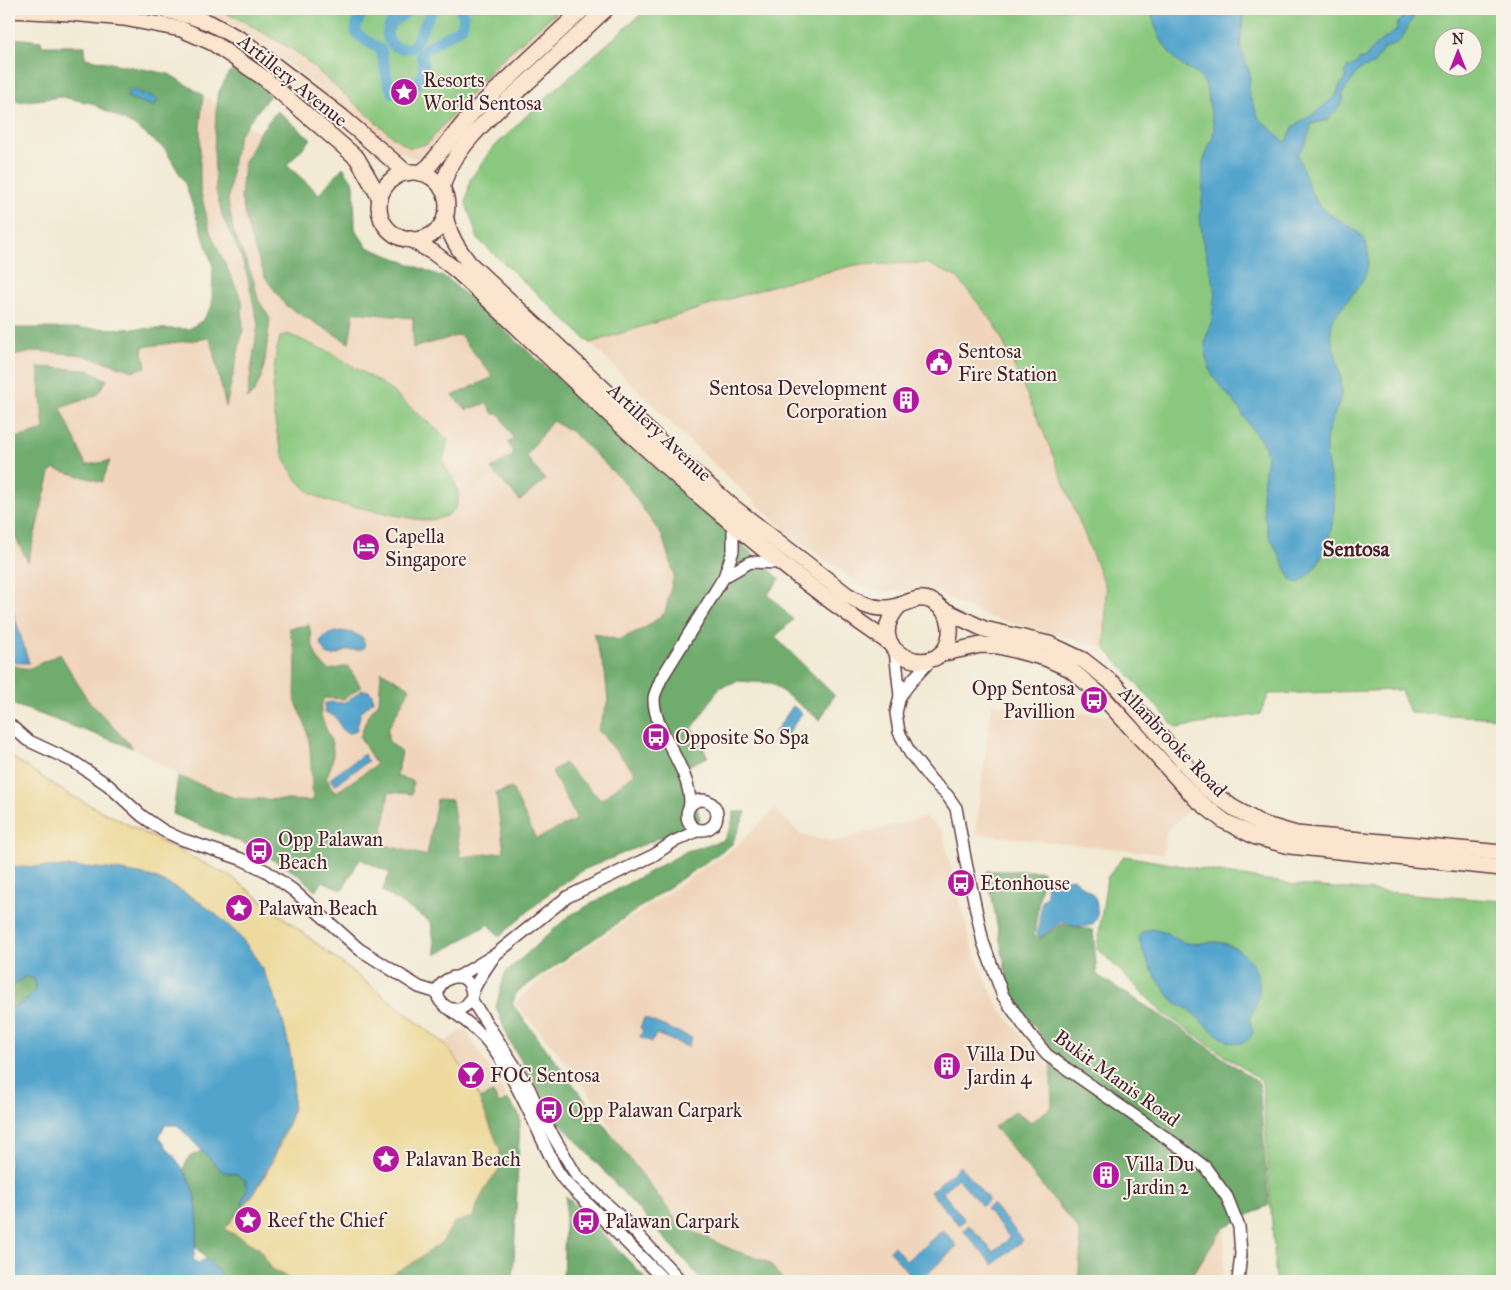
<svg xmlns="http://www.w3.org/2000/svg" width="1511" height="1290" font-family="'IM FELL Great Primer',serif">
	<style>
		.built { fill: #f0d5bc }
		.green { fill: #8ac87f; stroke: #6a7455; fill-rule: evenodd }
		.forest { fill: #6fac6e; stroke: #5c664c }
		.sand { fill: #eeda9e; stroke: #9c7c64 }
		.water { fill: #52a4cd; stroke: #4e627c }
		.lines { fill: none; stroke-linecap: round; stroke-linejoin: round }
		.canal { stroke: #52a4cd; stroke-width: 11 }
		.street-casing { stroke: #633d44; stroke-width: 14 }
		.secondary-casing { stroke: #633d44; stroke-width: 18 }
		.street { stroke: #fff; stroke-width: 11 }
		.secondary { stroke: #fbe5cf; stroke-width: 15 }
		.labels { text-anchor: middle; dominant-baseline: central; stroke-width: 4; stroke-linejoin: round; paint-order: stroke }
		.street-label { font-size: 20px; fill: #4a1f2b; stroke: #f7f3e8 }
		.poi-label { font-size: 20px; fill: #4a1f2b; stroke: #f7f3e8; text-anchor: start }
		.neighbourhood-label { font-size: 21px; font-weight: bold; fill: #4a1f2b; stroke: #f7f3e8 }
	</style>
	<rect width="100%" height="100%" fill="#f7f3e8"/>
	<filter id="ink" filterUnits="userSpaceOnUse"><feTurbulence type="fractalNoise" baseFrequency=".02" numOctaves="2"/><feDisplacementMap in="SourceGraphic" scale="10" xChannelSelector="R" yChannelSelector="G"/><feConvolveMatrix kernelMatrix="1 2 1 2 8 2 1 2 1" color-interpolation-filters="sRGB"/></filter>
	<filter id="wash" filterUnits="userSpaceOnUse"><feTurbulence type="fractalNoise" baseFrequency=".0096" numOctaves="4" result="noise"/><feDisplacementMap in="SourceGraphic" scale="20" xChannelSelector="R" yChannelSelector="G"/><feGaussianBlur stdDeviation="1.12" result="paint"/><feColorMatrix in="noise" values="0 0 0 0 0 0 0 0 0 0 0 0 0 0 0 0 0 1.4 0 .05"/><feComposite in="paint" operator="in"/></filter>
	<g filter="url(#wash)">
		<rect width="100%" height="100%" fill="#f2ead4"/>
		<g class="built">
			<path d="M192,9H571L504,73L466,111L435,152L423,158H414L397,151L287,63L235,27Z"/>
			<path d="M203,95L259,133L244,163L348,343L354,312L413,318V348L460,335L493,377L452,396L487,402L500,414L514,441L508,443L514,455L492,468L526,456L552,421L571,431L625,483L662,536L674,575L665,613L645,628L618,640L593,633L605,672L608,701L598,730L635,772L601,800L565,764L552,772L577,819L536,839L512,789L504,852L461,857L452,800L437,799L427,856L381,844L389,792L412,794L396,776L402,753L388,740V729L409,688L381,671L379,702L368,715L376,765L335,794L326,778L331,769L332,744L323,725L321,704L324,698L344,699L329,670L319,663L314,649L309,625L289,629L296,654L295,700L306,726L310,747L313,801L235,798L188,780L133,748L87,699L60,654L28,669L9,665V525L28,561L49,473L54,469L102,482L109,461L86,465L61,408L88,370L44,430L9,440V357L37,351L83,355L133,371L142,347L211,338L227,405L243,330L242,300L210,232L200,189V127Z"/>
			<path d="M926,263L958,278L996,326L1044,433L1106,588L1105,648L986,616L958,604L937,592L921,589L881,592L867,589L793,538L680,432L590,343L781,283L856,265Z"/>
			<path d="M992,704L1109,716L1192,807L1166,832L1163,854L975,834Z"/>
			<path d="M775,809L801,835L832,842L925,817L942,831L971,945L996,1003L1038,1058L1075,1088L1180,1159L1225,1233L1223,1281H750L719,1241L693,1233L655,1195L618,1145L603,1111L554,1048L515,1003L545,976L738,845Z"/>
			<path d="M465,1028L508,1100L499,1104L492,1093L464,1112L425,1056Z"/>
		</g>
		<g class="green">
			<path d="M217,9H560L498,62L427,144L410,148L393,137L295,51L243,21Z"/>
			<path d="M647,9H1502V718L1410,713L1401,690L1269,694L1260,714L1176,728L1105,648L1106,588L1044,433L996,326L958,278L926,263L856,265L781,283L590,343L478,239L466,203L470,180L490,151L540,103ZM1444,38H1474V68H1444Z"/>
			<path d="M288,334L331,353L384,385L448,439L443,462C445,468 450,473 453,479C468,509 448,521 421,520C400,516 378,512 357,507C343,505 329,503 316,496C269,470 267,383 280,337Z"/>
			<path d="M1124,856L1296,885L1502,901V1281H1276L1262,1081L1163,1013L1097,948L1107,878Z"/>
		</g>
		<g class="forest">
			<path d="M9,24H13V38L41,41L42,46H85V58L169,74L203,95L200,127V189L210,232L242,300L243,330L226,407L210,338L142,347L146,367L133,371L83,355L37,351L9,357L10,328L189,329L203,320L212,306L213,266L185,183L165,149L135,126L91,103L62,97L17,102L9,78Z"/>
			<path d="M240,69L246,71L270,95L239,135L233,161L228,201L234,233L253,278L258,299L270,319L265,361L261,378L254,392L247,399L258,324L248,279L241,256L223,218L216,191L214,151L216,112L219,92L229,72Z"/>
			<path d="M277,111L311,139L287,165L319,194L343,167L354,184L355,229L367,247L448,279L780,579L768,594L793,620L775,637L834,695L820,720L771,683L737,681L719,688L692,729L708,757L687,766L700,821L583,870L548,894L499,937L489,924L436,955L431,922L382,891L390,873L360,859L342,890L323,881L315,891L299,875L250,846L173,814L178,776L235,798L313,801L310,747L306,726L295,700L296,654L289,628L309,625C313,644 312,658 329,670L348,666L361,687L344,699L324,698C315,716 328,728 332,744C335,755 331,769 326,778L335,793L376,765L360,737L368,715L379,702L381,671L410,688L388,729V740L402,753L396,776L413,781L412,794L389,792L381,844L427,856L437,799L452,800L461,857L504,852L496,793L512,788L536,839L577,819L552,772L564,763L601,800L635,773L598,730L608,701L605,672L593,633L618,640L645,628L665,613L674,575L662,536L625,483L571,431L552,421L526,456L545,480L520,501L491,469L514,455L508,442L514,440L500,414H493L487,403L467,410L452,396L493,377L460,335L413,348V318L354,312L349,343L285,305L265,277L250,236L241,198L244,163L259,133Z"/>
			<path d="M38,367L89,370L107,380L97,395L61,408L86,465L110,461L102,482L54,469L50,473L28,562L9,525V440L44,430Z"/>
			<path d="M60,654L87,699L133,748L9,703V665L28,669Z"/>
			<path d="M734,812H746L732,844L517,992L512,1004L681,1226L733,1250L768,1262L784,1281H703L555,1117L510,1042L496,1007L505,973L569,916L687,851L724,840L731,827Z"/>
			<path d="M987,871H1043L1034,936L1041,938L1061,924L1093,930L1097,975L1179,1027L1259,1083L1269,1205L1224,1227L1188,1281H1078L1081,1248L1078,1229L994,1127L1015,1111L1031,1122L1052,1107L1050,1047L1010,994Z"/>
			<path d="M25,977L33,978C44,994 21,1004 9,1009V988Z"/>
			<path d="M493,1093L499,1104L508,1100L520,1116L513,1281H365L411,1264L443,1241L453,1223L473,1217L478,1202L489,1182L499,1169L500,1150L479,1099Z"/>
			<path d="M202,1151L223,1172L236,1174L245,1180L247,1189L242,1201L243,1206L225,1229L259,1248L272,1269L294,1281H228L206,1259L196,1247C198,1216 200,1198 183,1170L189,1157Z"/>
			<path d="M566,1196L648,1281H563Z"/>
		</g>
		<path class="sand" d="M9,755L66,793L233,878L445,1044L475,1085L479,1099L500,1150L499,1169L489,1182L478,1202L473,1217L453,1223L443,1241L411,1264L389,1275L365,1281H294L272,1269L259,1248L225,1229C236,1215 249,1202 258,1187C271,1168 284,1137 291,1115C295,1101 292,1076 290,1062C280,975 235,911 153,877C142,873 126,875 115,874C80,871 44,868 9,866Z"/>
		<g class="water">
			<path d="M1150,9H1244L1240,46L1250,74L1249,95L1259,118L1286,143L1293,127L1304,119L1312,115L1332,99L1335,98L1340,85L1347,76L1345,73L1348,67L1353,66L1360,59H1364L1376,45L1397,30V24L1411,9H1427L1415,14L1401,40L1394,45L1384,48L1373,65L1359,70L1343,93L1342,96L1344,99L1337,110L1327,120L1311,124C1309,135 1306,147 1297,154C1306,172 1307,193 1322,208C1336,222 1362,226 1367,247C1377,288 1330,305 1331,331C1332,352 1344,374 1341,395C1338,411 1327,426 1326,442C1325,461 1332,480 1334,499C1335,527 1324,567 1299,583L1294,582L1291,579L1269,535L1264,515L1262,494L1267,456L1265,446L1249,425L1239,408L1213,377L1206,358L1205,341L1212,320L1215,290L1203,242L1200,216L1203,192V162L1213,136L1214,128L1205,83C1199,74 1191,71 1183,66C1164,52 1156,31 1150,9Z"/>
			<path d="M130,89L158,99L155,107L127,97Z"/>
			<path d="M11,605L29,663H17L9,660V606Z"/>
			<path d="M341,631L353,633L363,638L365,647L360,650H347L333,656L326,654L320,643C323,634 332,633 341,631Z"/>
			<path d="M363,690L369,691L372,694L373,701L361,712L356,731C341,738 342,725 336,718C333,715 328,713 325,712L324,704C331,700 338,704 345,702C352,700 356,693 363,690Z"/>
			<path d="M793,706L802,713L782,742L773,735Z"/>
			<path d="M364,754L368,761L335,785L330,779Z"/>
			<path d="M9,866C50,868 92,864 133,873C139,874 146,875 151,877C185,890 224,916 246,944C277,983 300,1063 292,1112C291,1119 286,1127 283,1133C272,1161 262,1183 243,1206L242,1201L247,1189L245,1180L236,1174L223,1172L177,1125H165L159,1137C169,1151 183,1166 190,1183C201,1208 198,1235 193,1260L198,1263L206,1259L228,1281H9V1009C21,1004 44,994 33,978L25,977L9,988Z"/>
			<path d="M1051,877L1063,879L1074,878C1085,893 1097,889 1097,910C1098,917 1097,919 1092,925L1081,927L1061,922L1041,937L1037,935L1042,900L1047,895L1046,880Z"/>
			<path d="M1151,929C1156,930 1161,931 1166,933C1172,935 1179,942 1186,943C1196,945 1207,942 1217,942C1240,944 1263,968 1259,993C1257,1010 1245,1014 1253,1032C1239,1063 1205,1023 1190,1011C1184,1006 1175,1004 1171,998C1158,982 1142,957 1139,937L1142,932Z"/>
			<path d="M644,1018L692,1038L688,1047L656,1034L652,1042L640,1037L643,1030L640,1028Z"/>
			<path d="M960,1166L989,1200L982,1206L958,1178L942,1192L965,1220L959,1225L930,1192Z"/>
			<path d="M992,1204L1023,1240L993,1265L963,1230L969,1225L993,1252L1010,1238L986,1209Z"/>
			<path d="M943,1230L957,1246L922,1279L923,1281H915L889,1250L894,1246L906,1261Z"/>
		</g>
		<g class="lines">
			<g class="canal">
				<path d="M317,9H319"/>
				<path d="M364,9C359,17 356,23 356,32C366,44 371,42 381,50C385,65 385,79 393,93C417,93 428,77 421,55L427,48L462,27L464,16L460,9"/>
				<path d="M410,9C405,15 395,19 391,24C380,40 396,53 413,47L433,9"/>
			</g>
		</g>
	</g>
	<g filter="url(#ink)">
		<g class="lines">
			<g class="street-casing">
				<g id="street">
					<path d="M724,577L750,562L781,563"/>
					<path d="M895,650L900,696L896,713L899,732L910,753L931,780L947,795L956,808L966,863L983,942L1003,996L1029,1033L1047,1055L1175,1144L1205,1167L1227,1197L1239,1227L1241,1254L1238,1281"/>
					<path d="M900,696L914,678L934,657"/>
					<path d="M9,724L27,740L74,762L108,785L142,816L164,831L181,839L241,859L266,871L293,890L359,949L419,987L438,993"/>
					<circle cx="702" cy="815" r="15"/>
					<path d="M690,805C691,767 653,732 654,698C655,692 659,685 661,679L724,577L733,551V524"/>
					<path d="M458,977L496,954L567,897L654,855L673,842L699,830"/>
					<path d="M472,994C468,958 421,987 444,1005C448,1009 453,1010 459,1009C463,1008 466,1006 468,1003C472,998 473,990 476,985C481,975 487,967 493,958"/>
					<path d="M471,999L529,1088L541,1115L576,1175L623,1219L681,1281"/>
					<path d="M450,1009C462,1019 478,1029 488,1042C518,1080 535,1127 557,1170L564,1180L665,1281"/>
				</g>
			</g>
			<g class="secondary-casing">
				<g id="secondary">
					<path d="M160,9L190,16L210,23L243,41L342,117L407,173"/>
					<path d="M9,10L71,13L124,18L181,29L213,43L264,78L357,158L380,198"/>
					<circle cx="413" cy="206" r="34"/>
					<path d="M420,173L429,166L472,113L583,9"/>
					<path d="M442,189C450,148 501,107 530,80C556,56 581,32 606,9"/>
					<path d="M445,216C450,236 456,246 469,263L685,465L733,507L847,595C859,602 872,609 886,608C906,608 919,588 940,607C948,614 951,623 950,634C945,686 856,654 899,606"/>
					<path d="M410,239L434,253L456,270C532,339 604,412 680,479C746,537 819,595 891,644"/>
					<path d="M944,610L984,629L1049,644L1083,660L1115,685L1206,788L1232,807L1262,824L1296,834L1502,853"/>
					<path d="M940,654L981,645L999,646L1045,658L1070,669L1102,696L1196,799L1224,821L1256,837L1290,846L1502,868"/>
				</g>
			</g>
			<use href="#street" class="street"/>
			<use href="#secondary" class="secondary"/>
		</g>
	</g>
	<defs>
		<g id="sight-disc" transform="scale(1.4375)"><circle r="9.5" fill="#b5179e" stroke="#f7f3e8"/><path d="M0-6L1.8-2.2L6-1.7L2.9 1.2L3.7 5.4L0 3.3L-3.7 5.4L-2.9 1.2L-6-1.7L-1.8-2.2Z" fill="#fff"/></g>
		<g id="civic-disc" transform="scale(1.4375)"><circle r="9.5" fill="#b5179e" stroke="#f7f3e8"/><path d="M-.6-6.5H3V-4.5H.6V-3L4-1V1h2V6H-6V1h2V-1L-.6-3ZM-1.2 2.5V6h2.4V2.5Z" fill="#fff"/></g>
		<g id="building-disc" transform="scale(1.4375)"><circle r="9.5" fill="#b5179e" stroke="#f7f3e8"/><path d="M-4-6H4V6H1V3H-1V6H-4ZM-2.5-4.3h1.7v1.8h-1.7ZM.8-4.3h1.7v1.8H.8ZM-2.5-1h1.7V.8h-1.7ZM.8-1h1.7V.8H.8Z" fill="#fff"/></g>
		<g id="hotel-disc" transform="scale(1.4375)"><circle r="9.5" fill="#b5179e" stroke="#f7f3e8"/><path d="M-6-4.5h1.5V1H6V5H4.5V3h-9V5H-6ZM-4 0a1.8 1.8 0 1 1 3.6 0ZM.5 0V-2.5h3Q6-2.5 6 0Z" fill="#fff"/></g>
		<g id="bus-disc" transform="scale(1.4375)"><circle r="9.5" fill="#b5179e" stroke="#f7f3e8"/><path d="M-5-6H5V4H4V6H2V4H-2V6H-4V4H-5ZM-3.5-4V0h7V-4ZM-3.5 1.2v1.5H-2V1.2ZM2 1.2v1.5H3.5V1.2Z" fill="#fff"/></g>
		<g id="bar-disc" transform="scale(1.4375)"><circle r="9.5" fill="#b5179e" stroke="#f7f3e8"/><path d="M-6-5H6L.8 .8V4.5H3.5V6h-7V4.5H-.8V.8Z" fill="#fff"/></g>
	</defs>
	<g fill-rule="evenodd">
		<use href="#sight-disc" x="404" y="92"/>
		<use href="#civic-disc" x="939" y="362"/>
		<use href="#building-disc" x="906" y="400"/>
		<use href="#hotel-disc" x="366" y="547"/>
		<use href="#bus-disc" x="1094" y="700"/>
		<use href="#bus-disc" x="656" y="737"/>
		<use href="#bus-disc" x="259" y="851"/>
		<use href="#bus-disc" x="961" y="883"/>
		<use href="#sight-disc" x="239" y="908"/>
		<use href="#building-disc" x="947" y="1066"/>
		<use href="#bar-disc" x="471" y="1075"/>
		<use href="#bus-disc" x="549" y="1110"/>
		<use href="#sight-disc" x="386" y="1159"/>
		<use href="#building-disc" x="1106" y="1175"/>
		<use href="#sight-disc" x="248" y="1220"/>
		<use href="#bus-disc" x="586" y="1221"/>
	</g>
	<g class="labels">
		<g class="street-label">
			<text transform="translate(293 80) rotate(39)">Artillery Avenue</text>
			<text transform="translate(660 432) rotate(43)">Artillery Avenue</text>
			<text transform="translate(1173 741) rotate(46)">Allanbrooke Road</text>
			<text transform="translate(1117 1078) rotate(36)">Bukit Manis Road</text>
		</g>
		<g class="poi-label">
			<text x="423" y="80">Resorts<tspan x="423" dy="23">World Sentosa</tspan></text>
			<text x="958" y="351">Sentosa<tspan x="958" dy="23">Fire Station</tspan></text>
			<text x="887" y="388" text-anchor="end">Sentosa Development<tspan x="887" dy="23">Corporation</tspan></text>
			<text x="385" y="536">Capella<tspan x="385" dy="23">Singapore</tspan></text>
			<text x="1075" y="688" text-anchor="end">Opp Sentosa<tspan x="1075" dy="23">Pavillion</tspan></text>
			<text x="675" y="737">Opposite So Spa</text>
			<text x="278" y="839">Opp Palawan<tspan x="278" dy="23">Beach</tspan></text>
			<text x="980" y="883">Etonhouse</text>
			<text x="258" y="908">Palawan Beach</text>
			<text x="966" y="1054">Villa Du<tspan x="966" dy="23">Jardin 4</tspan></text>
			<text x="490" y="1075">FOC Sentosa</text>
			<text x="568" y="1110">Opp Palawan Carpark</text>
			<text x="405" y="1159">Palavan Beach</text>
			<text x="1125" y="1164">Villa Du<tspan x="1125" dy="23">Jardin 2</tspan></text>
			<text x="267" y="1220">Reef the Chief</text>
			<text x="605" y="1221">Palawan Carpark</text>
		</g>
		<g class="neighbourhood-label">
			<text x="1356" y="549">Sentosa</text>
		</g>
	</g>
	<rect width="1511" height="1290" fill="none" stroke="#f7f3e8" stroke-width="30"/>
	<g transform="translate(1458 52)"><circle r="24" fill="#f7f3e8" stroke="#b29e9c"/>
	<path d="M0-4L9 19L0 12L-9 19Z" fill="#b5179e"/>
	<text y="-8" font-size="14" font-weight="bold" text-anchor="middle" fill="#4a1f2b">N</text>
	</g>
</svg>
